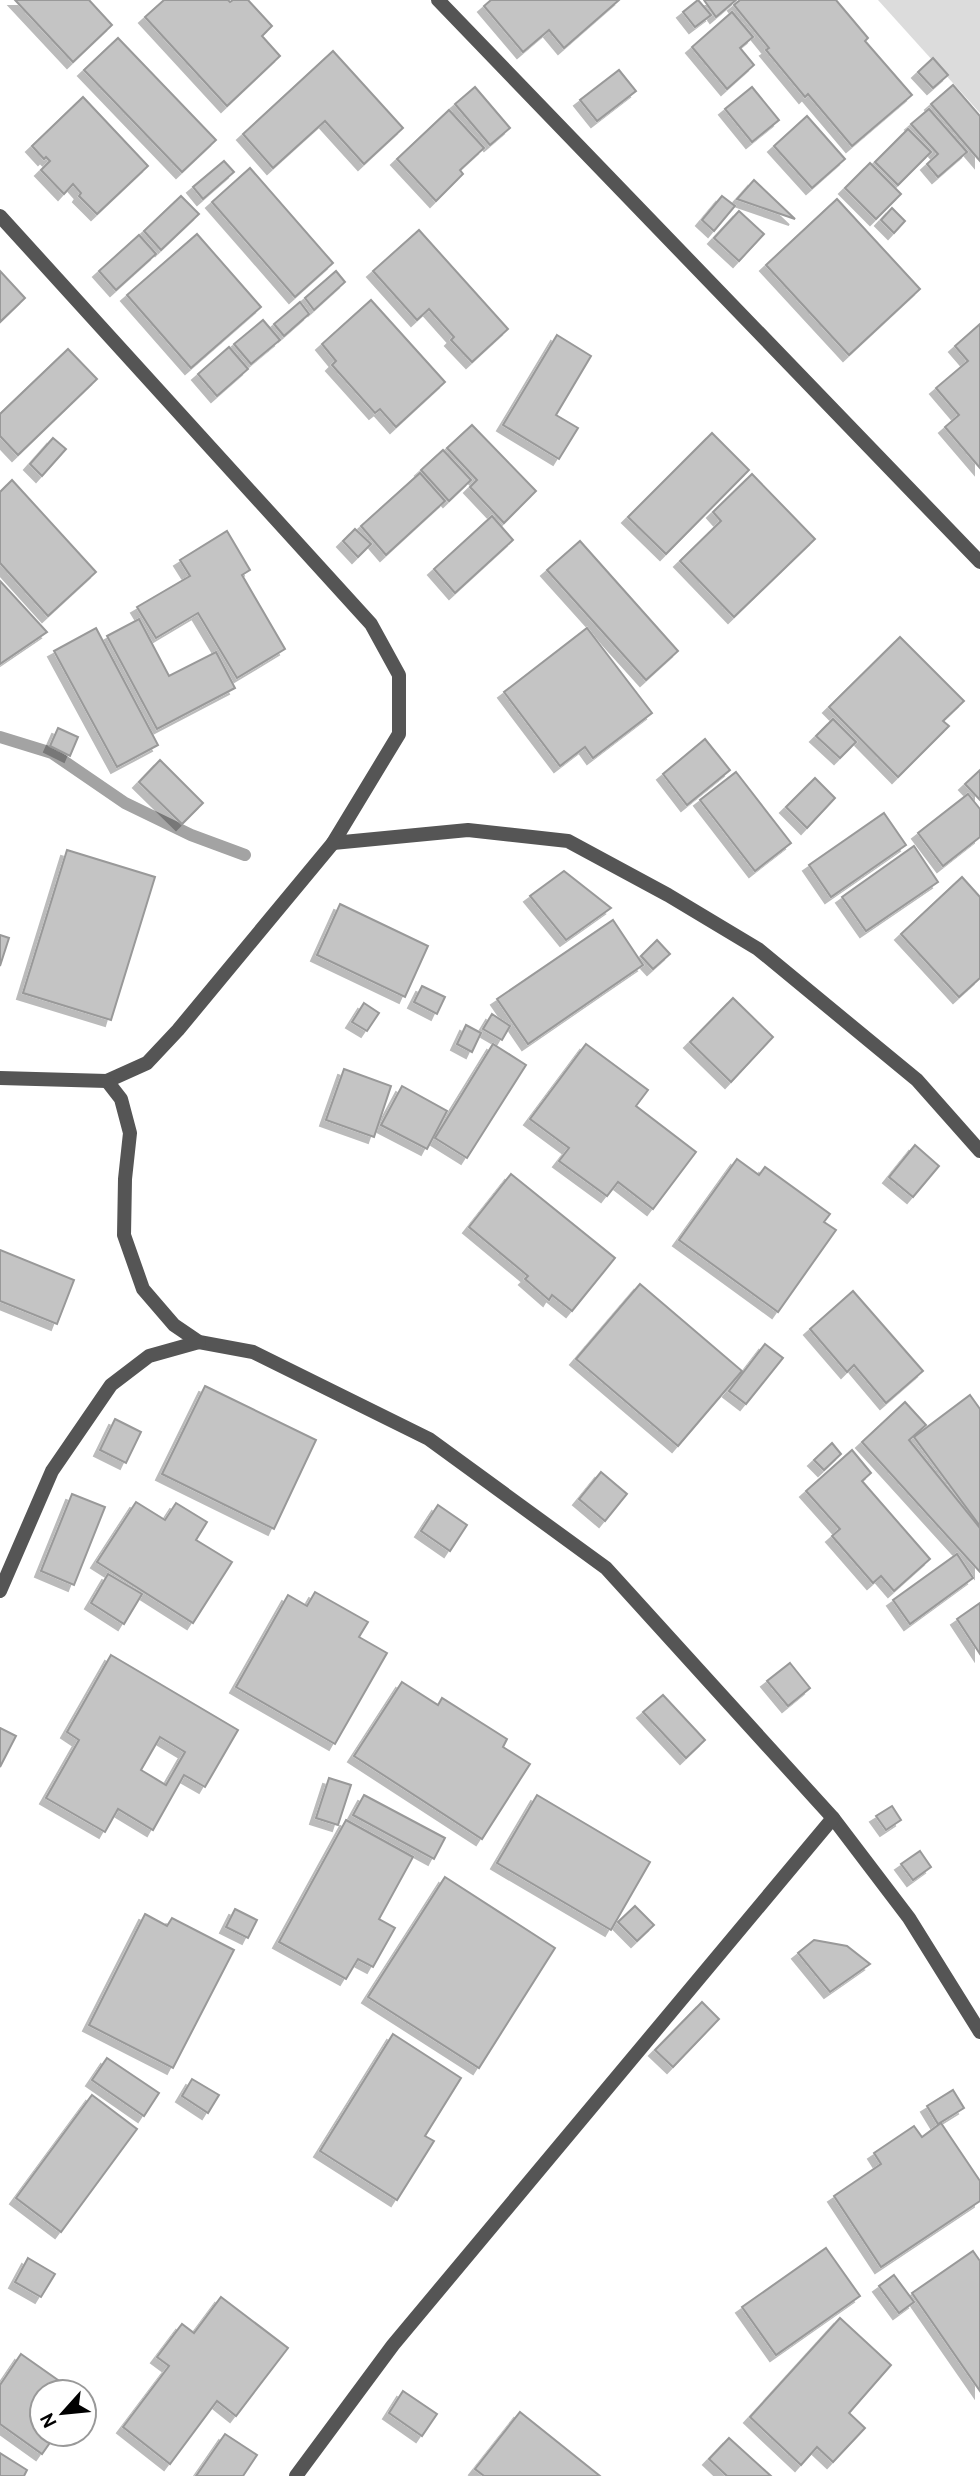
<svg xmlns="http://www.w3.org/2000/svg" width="980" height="2476" font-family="Cabin,sans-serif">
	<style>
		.green { fill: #dcdcdc }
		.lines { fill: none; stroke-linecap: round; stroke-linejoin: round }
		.stream { stroke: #a3a3a3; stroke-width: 12 }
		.building { fill: #c4c4c4; stroke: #999; stroke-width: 2; fill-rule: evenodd; filter: url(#shadow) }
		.street { stroke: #555; stroke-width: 14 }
	</style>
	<defs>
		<filter id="shadow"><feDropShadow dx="-6" dy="6" stdDeviation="0" flood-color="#0004"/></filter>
	</defs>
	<rect width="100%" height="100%" fill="#fff"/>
	<path class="green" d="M878,0H980V113Z"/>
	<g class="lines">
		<path class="stream" d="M0,737L52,753L125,803L191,835L245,855"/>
	</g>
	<g class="building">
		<path d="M15,0H89L112,25L73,62Z"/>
		<path d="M164,0H228L230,2L233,0H248L272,26L262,36L280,56L227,106L145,17Z"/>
		<path d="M491,0H619L564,48L549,30L523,52L484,6Z"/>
		<path d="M698,0L711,15L695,27L683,12Z"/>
		<path d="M704,0H736L716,17Z"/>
		<path d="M740,0H836L868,38L865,41L912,95L852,146L808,94L805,97L766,50L769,48L734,5Z"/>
		<path d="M732,12L753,37L740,48L754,65L727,89L692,47Z"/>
		<path d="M118,38L216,140L182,172L84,70Z"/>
		<path d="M333,51L403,128L364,164L325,121L273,168L243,134Z"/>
		<path d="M933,58L948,75L933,88L918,72Z"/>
		<path d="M619,70L636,91L597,121L580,100Z"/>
		<path d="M953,85L980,116V161L931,104Z"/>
		<path d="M475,87L510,128L490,145L455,104Z"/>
		<path d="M752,87L779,120L752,142L725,109Z"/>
		<path d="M83,97L148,166L97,214L79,196L81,193L73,184L64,194L41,170L50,161L46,157L44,159L32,146Z"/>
		<path d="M929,109L967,152L938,177L927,164L938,154L911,124Z"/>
		<path d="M449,110L484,148L460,170L463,174L436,201L397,159Z"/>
		<path d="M807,116L845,159L812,188L774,146Z"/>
		<path d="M908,129L931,152L898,185L875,162Z"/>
		<path d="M224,161L234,172L203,199L193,187Z"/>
		<path d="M870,163L901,194L876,219L845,188Z"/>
		<path d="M250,168L333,263L295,297L212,202Z"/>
		<path d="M754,180L795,219L737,199Z"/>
		<path d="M181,196L199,214L161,250L144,231Z"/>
		<path d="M722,196L735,206L714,231L702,220Z"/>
		<path d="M837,199L920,289L849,355L766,265Z"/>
		<path d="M892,208L905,221L894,233L881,220Z"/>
		<path d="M739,211L764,234L739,261L714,238Z"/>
		<path d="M419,230L508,329L472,362L451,340L454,337L429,309L417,320L373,271Z"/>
		<path d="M197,234L261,307L191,368L127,295Z"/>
		<path d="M139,235L156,254L116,290L99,271Z"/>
		<path d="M0,271L25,298L0,322Z"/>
		<path d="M336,271L345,282L314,310L305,298Z"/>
		<path d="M371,300L445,382L396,427L380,409L375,413L332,365L336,361L322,344Z"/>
		<path d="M300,302L309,314L284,336L274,324Z"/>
		<path d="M263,320L280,340L251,364L234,344Z"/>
		<path d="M980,324V468L945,427L959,415L936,388L968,361L955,346Z"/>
		<path d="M557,335L591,356L556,415L578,428L559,459L503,425Z"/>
		<path d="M229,347L248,369L217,396L198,374Z"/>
		<path d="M68,349L97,379L18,455L0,436V414Z"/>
		<path d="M472,425L536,491L504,523L470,487L477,480L447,448Z"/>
		<path d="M712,433L749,470L666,554L628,517Z"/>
		<path d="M53,438L66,449L42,476L30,464Z"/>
		<path d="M443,450L471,480L449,501L421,470Z"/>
		<path d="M420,473L445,501L386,555L361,526Z"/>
		<path d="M752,474L815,539L734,617L680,561L721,521L713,512Z"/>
		<path d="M12,480L96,572L48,616L0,563V492Z"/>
		<path d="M492,516L513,540L455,593L434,569Z"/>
		<path d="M355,529L371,544L358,557L343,541Z"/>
		<path d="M227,531L250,570L242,575L285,649L237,678L198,613L156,638L137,607L190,576L180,560Z"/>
		<path d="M580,541L678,651L646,680L547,570Z"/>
		<path d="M0,581L47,632L0,664Z"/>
		<path d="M139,619L169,676L216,652L235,688L157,729L107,636Z"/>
		<path d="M96,628L158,745L117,767L54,651Z"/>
		<path d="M587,628L652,713L593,758L585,747L560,766L504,692Z"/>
		<path d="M900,637L964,701L943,721L949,726L898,777L829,707Z"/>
		<path d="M833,719L856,742L840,758L816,736Z"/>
		<path d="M58,728L78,737L70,756L50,746Z"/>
		<path d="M705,739L730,770L687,805L663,774Z"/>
		<path d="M160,760L203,803L182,824L139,782Z"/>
		<path d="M980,770V800L965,784Z"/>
		<path d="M736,772L791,843L755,871L700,800Z"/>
		<path d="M815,778L835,798L807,828L786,807Z"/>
		<path d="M968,794L980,809V837L943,866L918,833Z"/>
		<path d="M884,813L906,845L831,897L809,865Z"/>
		<path d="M914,846L938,882L866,931L842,897Z"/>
		<path d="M67,850L155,877L111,1020L23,993Z"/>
		<path d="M564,871L611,908L566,940L530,896Z"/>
		<path d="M962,877L980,897V978L959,997L901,934Z"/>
		<path d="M340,904L428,946L405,997L317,955Z"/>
		<path d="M613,920L643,965L528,1044L497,999Z"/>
		<path d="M0,935L9,938L0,966Z"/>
		<path d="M657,940L670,954L653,969L641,956Z"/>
		<path d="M422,986L445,997L437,1014L414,1002Z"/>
		<path d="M733,998L773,1037L731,1082L690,1042Z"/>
		<path d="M364,1003L379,1013L367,1031L352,1022Z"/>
		<path d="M492,1014L510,1026L502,1040L483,1029Z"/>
		<path d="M466,1025L481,1033L472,1052L457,1044Z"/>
		<path d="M493,1044L526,1065L467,1158L435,1138Z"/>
		<path d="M586,1044L648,1090L636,1106L696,1152L653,1209L618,1182L607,1196L559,1161L569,1148L530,1119Z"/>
		<path d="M344,1069L391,1086L374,1137L326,1120Z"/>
		<path d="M402,1086L447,1111L427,1149L381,1125Z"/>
		<path d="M915,1145L939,1166L913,1197L889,1177Z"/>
		<path d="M737,1159L759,1175L765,1167L830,1214L824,1222L836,1230L778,1312L679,1240Z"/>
		<path d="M511,1174L615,1258L572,1311L552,1295L549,1300L525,1279L528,1276L469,1227Z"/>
		<path d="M0,1250L74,1280L57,1324L0,1301Z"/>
		<path d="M640,1284L742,1371L678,1446L576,1359Z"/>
		<path d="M853,1291L923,1371L886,1403L854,1365L847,1372L810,1329Z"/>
		<path d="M765,1344L783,1358L746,1404L729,1391Z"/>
		<path d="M205,1386L316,1440L274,1529L162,1474Z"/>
		<path d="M970,1395L980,1409V1526L914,1437Z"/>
		<path d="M905,1402L926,1425L909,1440L980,1528V1572L862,1442Z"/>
		<path d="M115,1419L141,1432L126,1463L100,1450Z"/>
		<path d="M832,1443L841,1454L824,1470L814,1460Z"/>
		<path d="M852,1450L871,1473L862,1481L930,1559L894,1591L881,1576L873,1583L832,1536L840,1529L806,1491Z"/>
		<path d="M601,1472L627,1494L605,1521L579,1499Z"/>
		<path d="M72,1494L105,1507L74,1585L41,1571Z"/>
		<path d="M136,1502L165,1520L176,1503L207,1522L196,1540L232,1562L193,1623L97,1562Z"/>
		<path d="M438,1505L467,1525L450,1551L421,1531Z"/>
		<path d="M957,1554L973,1578L910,1624L893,1600Z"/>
		<path d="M108,1574L142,1594L124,1624L91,1603Z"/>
		<path d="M315,1592L368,1622L359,1637L387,1653L335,1744L236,1687L288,1595L307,1606Z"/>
		<path d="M980,1603V1654L957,1619Z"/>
		<path d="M111,1655L238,1730L205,1787L184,1775L153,1830L118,1809L105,1832L46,1798L79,1740L67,1732ZM160,1737L185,1752L166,1785L141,1770Z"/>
		<path d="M790,1663L810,1688L788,1706L767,1681Z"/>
		<path d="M402,1682L438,1705L442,1698L507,1739L503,1747L530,1764L482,1839L354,1756Z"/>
		<path d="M663,1695L705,1740L686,1758L643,1712Z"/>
		<path d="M0,1728L16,1736L0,1767Z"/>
		<path d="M329,1778L351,1785L338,1825L316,1818Z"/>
		<path d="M364,1795L445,1838L434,1859L353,1815Z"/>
		<path d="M537,1795L650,1862L611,1930L497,1863Z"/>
		<path d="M892,1806L901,1820L886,1830L876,1816Z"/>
		<path d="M346,1820L413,1857L379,1919L395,1928L373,1967L358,1959L346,1979L279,1942Z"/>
		<path d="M920,1851L931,1867L913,1880L901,1864Z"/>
		<path d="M445,1877L555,1948L479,2068L368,1997Z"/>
		<path d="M635,1906L654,1925L637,1941L618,1922Z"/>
		<path d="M235,1909L257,1920L248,1938L226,1927Z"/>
		<path d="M145,1914L167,1926L172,1918L234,1950L173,2068L89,2025Z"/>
		<path d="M814,1940L847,1946L870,1964L830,1992L798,1953Z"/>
		<path d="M702,2002L719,2019L673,2067L655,2050Z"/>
		<path d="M393,2034L461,2078L425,2136L434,2141L397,2200L320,2151Z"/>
		<path d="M107,2058L159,2093L144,2116L92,2080Z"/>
		<path d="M192,2079L219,2095L208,2113L182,2096Z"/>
		<path d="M953,2090L964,2108L938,2124L927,2106Z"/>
		<path d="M92,2095L137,2129L61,2232L16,2198Z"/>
		<path d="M941,2123L980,2181V2201L881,2267L834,2196L881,2164L874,2153L914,2126L922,2137Z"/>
		<path d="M826,2248L860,2296L776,2355L742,2307Z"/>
		<path d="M973,2251L980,2261V2391L912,2293Z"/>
		<path d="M28,2258L55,2274L41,2297L15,2282Z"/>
		<path d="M894,2275L914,2302L899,2313L879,2286Z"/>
		<path d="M221,2297L288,2348L236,2416L217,2401L170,2464L123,2427L169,2366L157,2357L182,2324L194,2333Z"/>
		<path d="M840,2318L891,2365L849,2413L865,2428L833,2462L817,2447L801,2465L750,2417Z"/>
		<path d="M21,2354L75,2392H42V2434H56L42,2454L0,2424V2385Z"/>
		<path d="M403,2391L437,2414L422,2436L389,2413Z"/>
		<path d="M520,2412L600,2476H484L475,2469Z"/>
		<path d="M225,2434L257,2455L243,2476H196Z"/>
		<path d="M729,2438L771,2476H727L709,2459Z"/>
		<path d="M0,2453L27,2470L24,2476H0Z"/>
	</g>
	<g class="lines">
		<g class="street">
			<path d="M438,0L980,562"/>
			<path d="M0,216L371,624L399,675V734L333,843L468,830L568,841L668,895L758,949L917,1080L980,1151"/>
			<path d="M0,1078L107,1081L147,1063L178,1030L333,843"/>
			<path d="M107,1081L121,1099L130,1133L125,1179L124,1235L143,1289L174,1325L199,1342L253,1352L429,1439L606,1568L833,1818L909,1918L980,2032"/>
			<path d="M0,1591L52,1471L111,1385L149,1356L199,1342"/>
			<path d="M296,2476L393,2345L833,1818"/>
		</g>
	</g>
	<g transform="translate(63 2413) rotate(243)"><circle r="33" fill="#ffffff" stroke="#999999" stroke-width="2"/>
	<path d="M0-5L12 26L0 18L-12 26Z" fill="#000000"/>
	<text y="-10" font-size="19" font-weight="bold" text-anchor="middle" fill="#000000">N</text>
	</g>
</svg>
